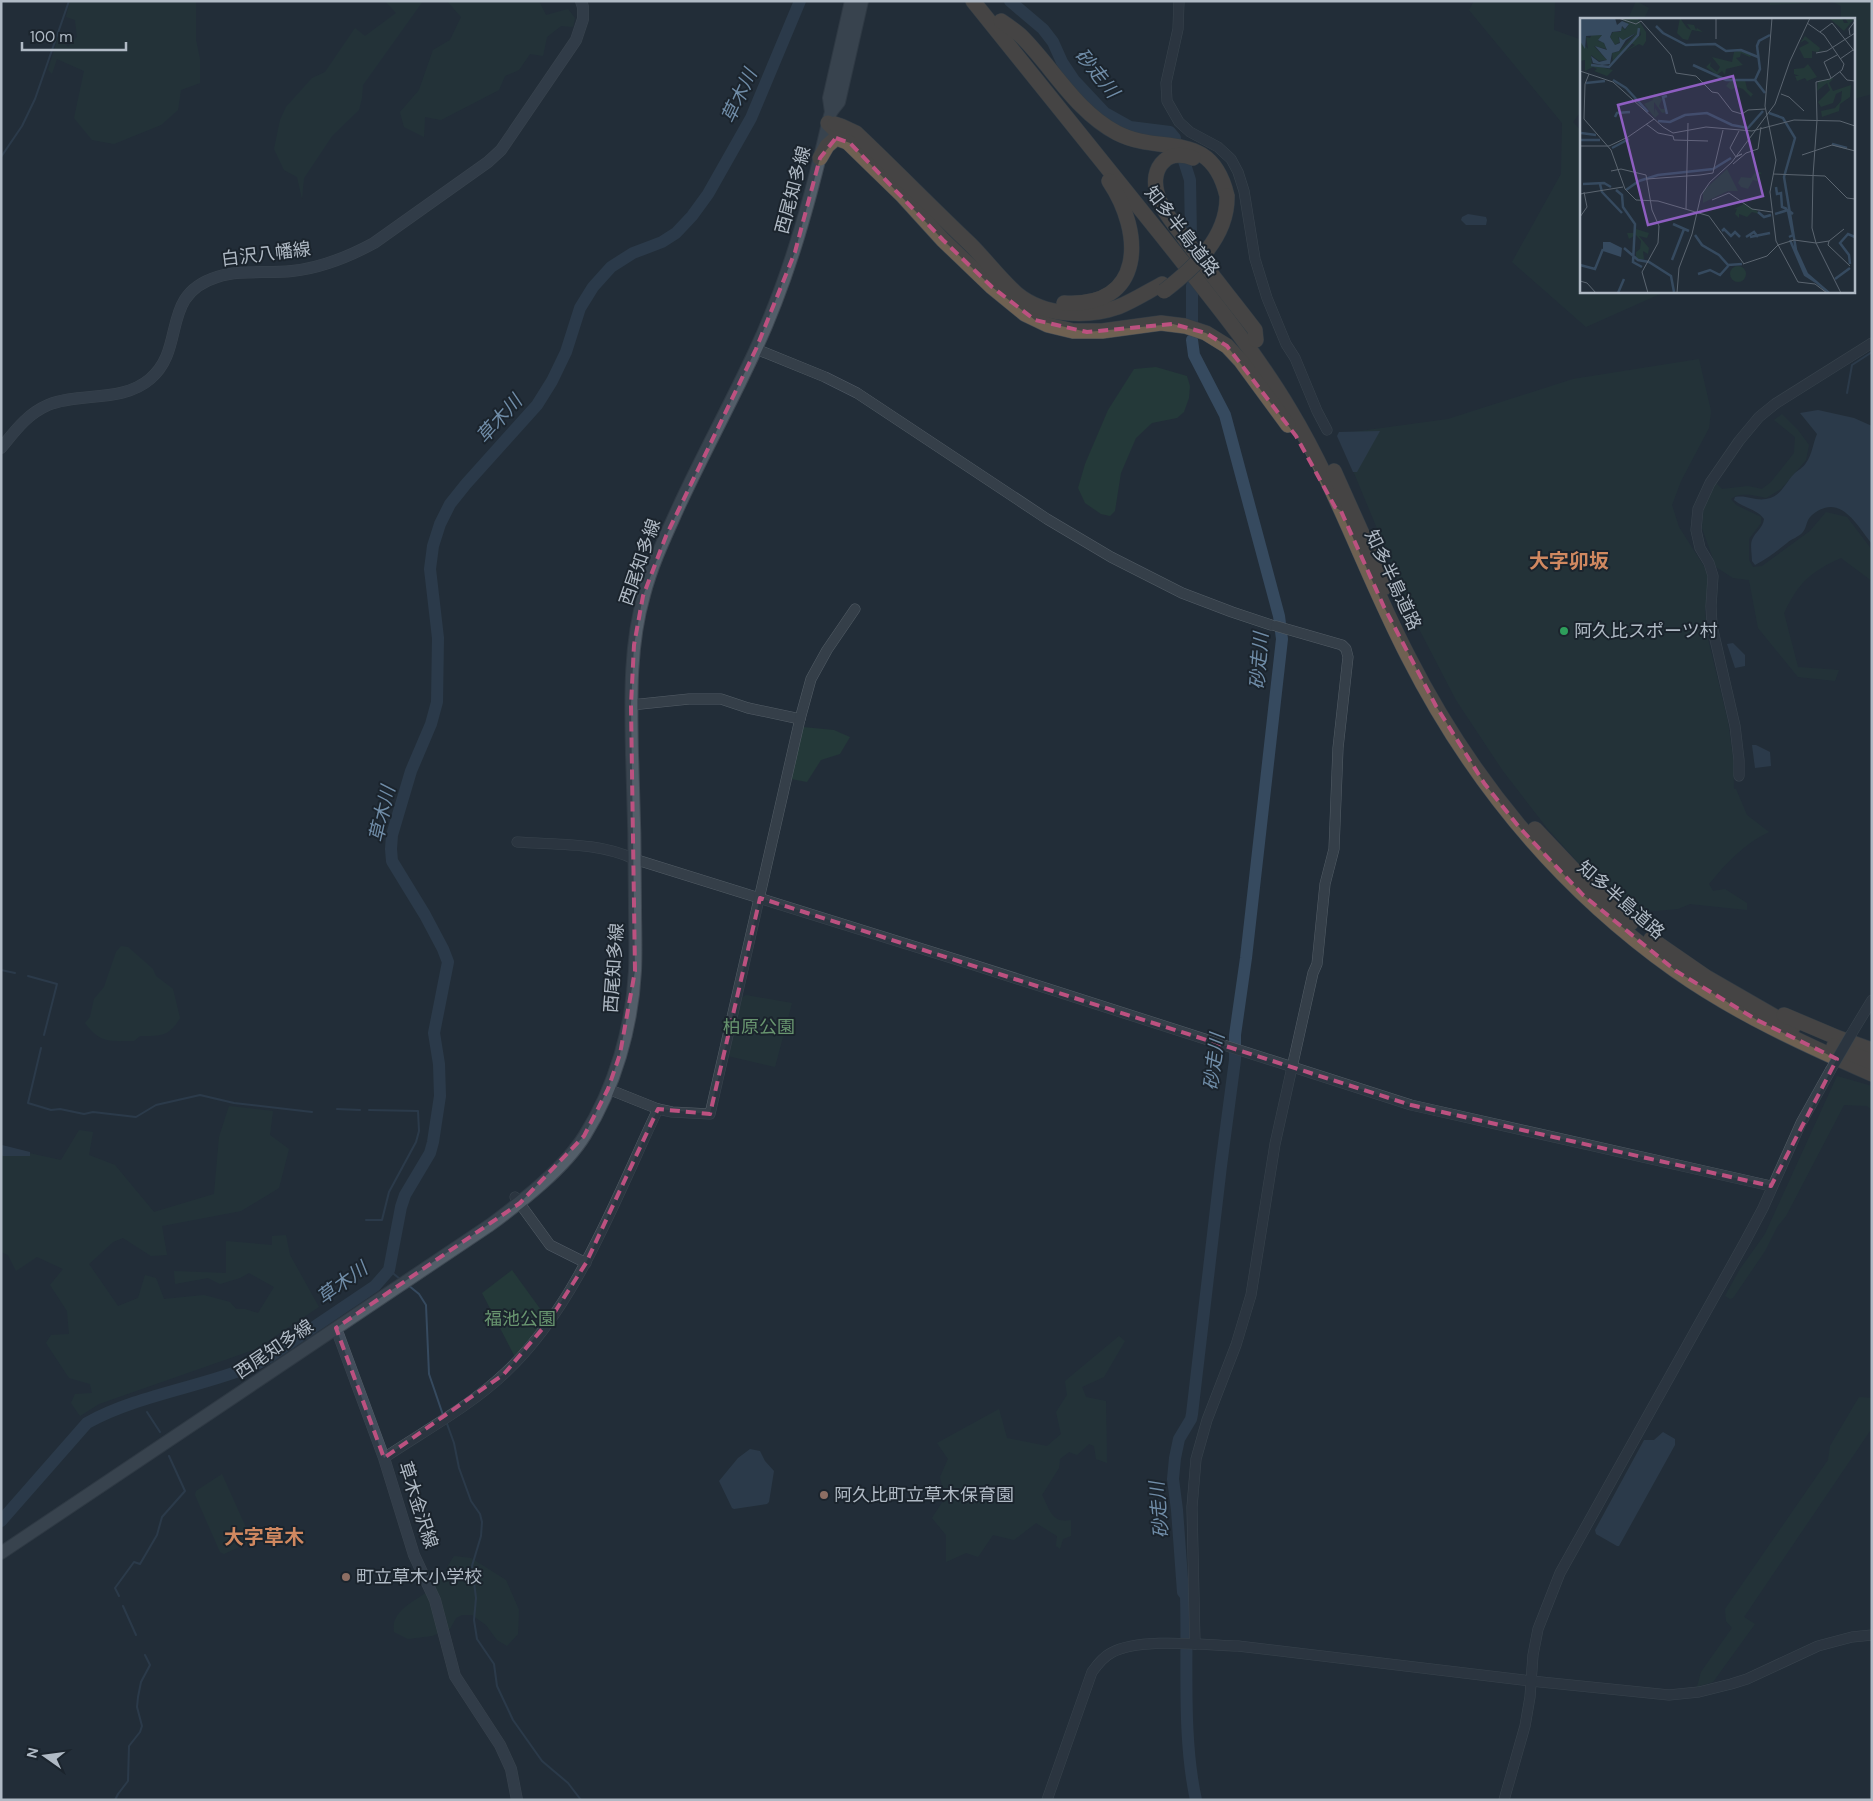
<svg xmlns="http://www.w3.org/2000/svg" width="1873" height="1801" font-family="'DM Sans','Noto Sans JP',sans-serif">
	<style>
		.green { fill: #243939 }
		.water { fill: #364a5f }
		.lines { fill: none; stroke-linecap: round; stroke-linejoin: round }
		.stream { stroke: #364a5f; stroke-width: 2 }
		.river { stroke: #364a5f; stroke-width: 12 }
		.tertiary-casing { stroke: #535d66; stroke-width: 11 }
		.secondary-casing { stroke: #535d66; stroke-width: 12 }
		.primary-casing { stroke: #3e4852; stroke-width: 14 }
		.motorway-casing { stroke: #404a53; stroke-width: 16 }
		.tertiary { stroke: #353f49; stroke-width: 10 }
		.secondary { stroke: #434e5c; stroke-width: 11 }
		.primary { stroke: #535e69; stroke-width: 12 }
		.motorway { stroke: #6f6152; stroke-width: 15 }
		.tertiary-bridge-casing { stroke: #535d66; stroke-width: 11; stroke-linecap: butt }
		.motorway-bridge-casing { stroke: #404a53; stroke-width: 16; stroke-linecap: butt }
		.tertiary-bridge { stroke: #353f49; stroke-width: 10 }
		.motorway-bridge { stroke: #6f6152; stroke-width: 15 }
		.marked { fill: none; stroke: #bc5180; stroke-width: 4; stroke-dasharray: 10 6; stroke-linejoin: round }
		.leisure-dot { fill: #2e9e5b; stroke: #1b242d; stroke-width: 2 }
		.education-dot { fill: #8d6e63; stroke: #1b242d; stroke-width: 2 }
		.labels { text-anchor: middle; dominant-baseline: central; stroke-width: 4; stroke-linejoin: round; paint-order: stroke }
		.street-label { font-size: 18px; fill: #b0bac5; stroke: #1b242d }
		.poi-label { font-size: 18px; fill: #b0bac5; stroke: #1b242d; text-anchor: start }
		.park-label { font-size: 18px; fill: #68956f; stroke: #1b242d }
		.water-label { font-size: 19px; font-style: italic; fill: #708da8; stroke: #1b242d }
		.quarter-label { font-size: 20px; font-weight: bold; fill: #d08860; stroke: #1b242d }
		.inset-river { fill: none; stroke: #364a5f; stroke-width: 2.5 }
		.inset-road { fill: none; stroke: #5b6570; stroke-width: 1 }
		.view { fill: #8e5ec1; fill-opacity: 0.15; stroke: #8e5ec1; stroke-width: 2.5 }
		.inset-edge { fill: none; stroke: #b0bac5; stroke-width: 2.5 }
	</style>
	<rect width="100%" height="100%" fill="#222d38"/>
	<g class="green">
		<path d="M70,1H196V40L200,59V83L181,90L178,110L161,125L114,144L92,140L74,118L84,71L57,59L52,74L48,70L58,37L68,47L77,37L75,20L66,17Z"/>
		<path d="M385,1H423L363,85L362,98L359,110L332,136L304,178L302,199L297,177L284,170L274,149L280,120L286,107L312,78L325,72L355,28L365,36L396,13Z"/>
		<path d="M447,1H539L546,15L568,9L575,18L573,27L561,26L547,37L543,56L530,54L519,70L505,76L499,90L441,120L425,117L424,137L404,127L400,112L419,90L433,50L450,40L461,17Z"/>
		<path d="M1474,1H1555L1554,30L1582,40V117L1579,114L1573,122L1582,132V291H1658L1660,294L1586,327L1512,262L1561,174L1562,123L1469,10Z"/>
		<path d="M1636,1L1649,8L1644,19H1628Z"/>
		<path d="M1767,1H1872V94L1854,99V19H1841V6L1833,2L1770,5V3Z"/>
		<path d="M1699,359L1711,411L1709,428L1681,481L1672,505L1679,527L1705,568L1708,579L1705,612L1708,639L1728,722L1733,758L1734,789H1736L1747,815L1769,832C1745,843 1726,863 1709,884L1713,891L1725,889L1747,903V910L1690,904L1678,909L1655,911L1649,910L1643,915L1633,907L1625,906L1608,888L1583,868L1547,828L1503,771L1456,700L1416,623L1338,434L1448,419L1573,379Z"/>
		<path d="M1156,367L1187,376L1190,386L1189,398L1184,412L1177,418L1152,423L1136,438L1121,473L1115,511L1110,516L1101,514L1085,503L1078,488L1085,464L1108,410L1134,369Z"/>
		<path d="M1782,414L1798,430L1809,445L1806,460L1781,489L1766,498C1755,496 1741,491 1731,499L1736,505L1761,517V523L1749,539V560L1753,567L1762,566L1810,531L1826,512L1847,517L1872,550V581L1841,558C1810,572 1799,582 1784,613L1798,667L1839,670L1835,681L1798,677L1758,628L1749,580L1733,578L1716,567L1702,528L1704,506L1716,483L1722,489L1748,486L1762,489L1771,482L1794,453L1795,437L1774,420Z"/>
		<path d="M803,727L834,730L850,737L840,754L821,760L807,782L791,779Z"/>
		<path d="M121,946L128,947L153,969L156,976L173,989L180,1018C169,1037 160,1036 140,1036L134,1041C110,1041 101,1044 85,1023L90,1017L94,999L104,987L116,952Z"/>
		<path d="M746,995L792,1003L775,1067L728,1056L738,1000Z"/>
		<path d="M1837,1076L1872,1086V1110L1867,1106L1844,1105L1786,1216L1777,1227L1765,1251L1733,1298L1730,1299L1725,1296L1740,1269L1765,1234Z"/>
		<path d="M229,1106L273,1111L270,1135L289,1149L279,1188L241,1211L162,1226L167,1255L151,1256L123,1238L113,1242L89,1264L118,1306L138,1298L145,1275L156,1278L164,1299L204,1295L230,1302L236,1309H245L258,1313L274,1287L249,1273L240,1278L220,1284L208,1278L175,1284L174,1271L226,1273V1241L272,1245V1236L286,1235L290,1255L319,1307L256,1349L99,1404L80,1416L71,1403L75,1394L92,1393L90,1384L69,1378L46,1343L51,1335L69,1334L67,1311L50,1285L63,1269L37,1257L16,1271L8,1255L1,1252V1147L61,1160L79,1130L93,1132L89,1155L115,1165L154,1212L214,1194L219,1137Z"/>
		<path d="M512,1270L549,1321L517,1361L482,1293Z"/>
		<path d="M1119,1336L1125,1341L1104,1377L1082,1387L1086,1397L1106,1401L1107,1463L1096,1459L1094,1446L1089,1444L1077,1455L1069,1452L1060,1459L1059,1468L1042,1495C1050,1510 1052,1524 1071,1520V1536L1063,1539L1060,1549L1056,1546L1057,1536L1036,1523L1014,1540L993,1535L978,1557L966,1553L946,1562V1535L932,1518L945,1498L940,1477L948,1459L937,1443L999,1409L1007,1438L1047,1446L1061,1434L1056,1412L1067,1395L1065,1381Z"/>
		<path d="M1859,1397L1872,1398V1428L1744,1617L1755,1624L1713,1682L1697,1687L1701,1672L1732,1628L1726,1621L1725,1609L1828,1460L1830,1446Z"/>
		<path d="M222,1474L252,1541L224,1554L220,1552L195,1495L196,1491Z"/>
		<path d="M454,1556L471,1558L506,1580L519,1610L518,1634L507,1646L497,1640L486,1625L472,1615H462L456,1618L450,1629L432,1636L408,1639L394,1632C390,1607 422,1600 435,1585C443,1576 448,1565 454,1556Z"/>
	</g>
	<g class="water">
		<path d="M1468,214L1486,217L1487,220L1486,225H1466L1461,220L1462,217Z"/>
		<path d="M1818,410L1854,418L1872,426V544C1856,524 1840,492 1812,515C1806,520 1807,527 1803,532C1799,537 1791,539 1787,543C1777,551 1767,559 1755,565L1752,561C1752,556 1750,544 1752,540C1755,532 1763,528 1764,519C1757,509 1743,508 1734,500L1735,497C1747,495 1755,501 1766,499C1781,497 1785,483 1794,474C1798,470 1803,468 1806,463C1812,455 1813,443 1817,434L1800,413Z"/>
		<path d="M1380,431L1357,472H1353L1337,436L1339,432Z"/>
		<path d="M1733,643L1745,655V666L1735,668L1727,644Z"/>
		<path d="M1752,745H1756L1770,752L1771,766L1755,768Z"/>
		<path d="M2,1145L30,1152V1156H3L1,1155Z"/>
		<path d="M1663,1432L1675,1439V1445L1619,1546H1617L1596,1534L1595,1530L1644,1440H1654Z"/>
		<path d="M750,1449L760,1451L765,1461L774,1471L769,1502L767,1504L734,1509L732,1508L719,1481L738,1458Z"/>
	</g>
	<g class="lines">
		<g class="stream">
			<path d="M1,157L22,126L35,99L69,1"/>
			<path d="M1847,393L1852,365L1872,352"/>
			<path d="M1,970L15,973"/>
			<path d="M28,976L57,984L44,1035"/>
			<path d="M41,1048L28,1103L51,1110L60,1109L84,1114L93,1112L136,1117L156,1105L200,1095L234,1103L312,1112"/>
			<path d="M337,1109L360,1110"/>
			<path d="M366,1220H382L389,1192L416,1142L419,1131L418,1111L369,1110"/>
			<path d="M389,1270L400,1279"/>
			<path d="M408,1285L419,1294L426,1305L429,1374L443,1415"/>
			<path d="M147,1412L160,1432"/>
			<path d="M446,1421L454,1443L459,1468L471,1501L480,1514L482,1522L481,1536L472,1566L476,1598L474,1620L477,1639L494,1664L497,1686L513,1720L542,1761L568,1783L581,1800"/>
			<path d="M119,1596L115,1588L134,1562L140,1564L157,1535L162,1517L185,1491L169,1456"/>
			<path d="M123,1606L136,1635"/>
			<path d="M115,1800L118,1794L128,1781L129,1746L140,1732L142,1726L137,1707L138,1697L141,1682L150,1665L145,1655"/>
		</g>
		<g class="river">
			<path d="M1010,1L1043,29L1053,42L1062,62L1074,80L1105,113L1130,127L1170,132L1175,138"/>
			<path d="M1184,161L1190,180L1191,236"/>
			<path d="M1192,286V321"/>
			<path d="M1192,340L1194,355L1225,415L1279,616L1282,639L1246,958L1235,1035V1060L1221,1166L1192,1414L1191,1419L1179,1439L1175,1458L1173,1479L1177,1510L1183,1592L1186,1596C1188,1661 1182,1737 1196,1800"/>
			<path d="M1,1521L87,1423C137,1395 202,1387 255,1365L271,1356L375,1286L389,1270L401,1207L405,1195L430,1153L433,1142L440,1096L439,1064L434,1033L448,962L443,949L425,915L392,861L391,849L392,835L411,771L431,724L437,702L438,638L430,569L433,546L440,524L450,504L466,484L537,405L552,381L566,352L580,308L593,287L611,267L633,253L662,242L676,233L692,216L708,194L751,118L800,1"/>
		</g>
		<g class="tertiary-casing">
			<g id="tertiary">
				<path d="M1179,1L1178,29L1166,83L1167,101L1179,122L1190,132L1218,147L1231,159L1238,172L1244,191L1255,259L1267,298L1286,344L1295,358L1317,411L1327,430"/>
				<path d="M756,349L825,377L857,393L1047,519L1111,557L1182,593L1232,612L1271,625"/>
				<path d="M631,705L689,699H721L748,708L800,719"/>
				<path d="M1739,776V760L1735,726L1712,626L1711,606L1713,576L1709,563L1700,548L1696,530L1698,509L1710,483L1739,441L1759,417L1775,404L1872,343"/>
				<path d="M517,842C555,845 599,842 634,859L977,966L1411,1105L1771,1186"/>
				<path d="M1852,1033L1872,1000"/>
				<path d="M608,1089L658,1109L672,1112L710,1114L800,719L811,679L827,650L855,609"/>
				<path d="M515,1197L550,1245L586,1263"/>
				<path d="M384,1458C424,1431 469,1407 505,1373C577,1306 616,1197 658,1109"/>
				<path d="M1195,1644L1192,1507L1196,1459L1207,1420L1236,1345L1251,1295L1275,1144L1313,973L1317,964L1325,884L1334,849L1338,748L1348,657L1346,649L1342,645L1276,626"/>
				<path d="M1047,1800L1092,1672C1097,1665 1103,1657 1111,1653C1139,1637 1205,1645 1238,1646L1531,1681L1669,1695L1699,1692L1731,1684L1747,1679L1818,1646L1852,1637L1872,1635"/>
				<path d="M1504,1800L1525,1726L1530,1697L1533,1655L1538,1629L1560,1573L1746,1240L1763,1208L1801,1123L1830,1071"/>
			</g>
		</g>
		<g class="secondary-casing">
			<g id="secondary">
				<path d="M1,448C15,431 27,414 48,405C80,392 122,403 150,379C187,348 159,295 217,277C240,269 268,274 292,271C321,268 350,256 374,243L488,162L501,150L576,40L583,19V7L581,1"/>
				<path d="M336,1328L384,1458L414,1555L435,1600L455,1676L500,1745L511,1769L517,1800"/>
			</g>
		</g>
		<g class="primary-casing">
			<g id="primary">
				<path d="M831,112L839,102L862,1"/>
				<path d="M1,1553L490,1225C521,1202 565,1168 585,1135C615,1087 632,1027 635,971C636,949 635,927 635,905C635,855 634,805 632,755C631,702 629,647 644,595C652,564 666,535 679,506C703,454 731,403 755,351C789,278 810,201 828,123L831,112L829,98L851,1"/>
			</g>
		</g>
		<g class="motorway-casing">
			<g id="motorway">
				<path d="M973,1C1036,80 1100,158 1162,236C1207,293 1253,348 1290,410C1337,488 1366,575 1408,656C1472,782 1560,888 1675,970C1736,1013 1804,1044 1872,1074"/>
				<path d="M1001,21C1007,25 1014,30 1020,35C1052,66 1075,111 1117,133C1162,156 1211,128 1227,196"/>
				<path d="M828,123L902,195L943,240L992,287L1025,314L1048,325L1073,331H1102L1161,323L1185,326L1206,333L1227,346L1241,361L1288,425"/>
				<path d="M835,124L841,126L856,133C895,170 932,208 970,244C986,260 1000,279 1017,294C1044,316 1087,318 1118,307C1133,301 1147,292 1162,284"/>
				<path d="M820,158L827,146L836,138L850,143"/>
				<path d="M1193,158C1183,154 1171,154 1164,161C1155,169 1154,182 1157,193C1161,208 1171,220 1180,232C1204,266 1230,297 1255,330L1256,340"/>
				<path d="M1064,303C1145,308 1144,233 1109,181"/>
				<path d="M1334,471L1386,587"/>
				<path d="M1535,829L1589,886L1631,923"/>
				<path d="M1651,939L1706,977L1793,1027"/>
				<path d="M1784,1015L1836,1037L1872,1050"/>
				<path d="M1834,1046L1872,1062"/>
			</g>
		</g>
		<use href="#tertiary" class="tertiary"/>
		<use href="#secondary" class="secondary"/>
		<use href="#primary" class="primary"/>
		<use href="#motorway" class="motorway"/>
		<g class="tertiary-bridge-casing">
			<path id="tertiary-bridge" d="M1830,1071L1852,1033"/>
		</g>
		<g class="motorway-bridge-casing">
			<path id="motorway-bridge" d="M1164,291C1194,268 1228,237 1227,196"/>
		</g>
		<use href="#tertiary-bridge" class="tertiary-bridge"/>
		<use href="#motorway-bridge" class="motorway-bridge"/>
	</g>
	<path d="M0 0H1873V1801H0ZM836,138L850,143L943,240L992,287L1035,320L1087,332L1173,324L1206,333L1227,346L1296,436L1335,507L1341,511L1384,607L1436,706L1484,783L1519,827L1583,895L1676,971L1757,1020L1837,1059L1771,1186L1411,1105L760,898L710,1114L658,1109L586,1263L549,1321L504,1374L384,1458L336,1328L520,1203L584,1136L608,1089L620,1054L635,971L631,705L634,645L643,596L666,536L756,349L795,252L820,158Z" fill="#222d38" fill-opacity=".55" fill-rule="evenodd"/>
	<path class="marked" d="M836,138L850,143L943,240L992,287L1035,320L1087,332L1173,324L1206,333L1227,346L1296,436L1335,507L1341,511L1384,607L1436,706L1484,783L1519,827L1583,895L1676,971L1757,1020L1837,1059L1771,1186L1411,1105L760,898L710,1114L658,1109L586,1263L549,1321L504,1374L384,1458L336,1328L520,1203L584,1136L608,1089L620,1054L635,971L631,705L634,645L643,596L666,536L756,349L795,252L820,158Z"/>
	<circle class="leisure-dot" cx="1564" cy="631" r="5"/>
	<g class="education-dot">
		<circle cx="824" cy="1495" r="5"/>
		<circle cx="346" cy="1577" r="5"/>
	</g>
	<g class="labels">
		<g class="street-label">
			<text transform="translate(793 190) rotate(-75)">西尾知多線</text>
			<text transform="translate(1182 231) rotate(52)">知多半島道路</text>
			<text transform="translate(266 254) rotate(-7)">白沢八幡線</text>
			<text transform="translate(640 562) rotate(-71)">西尾知多線</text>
			<text transform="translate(1393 580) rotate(65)">知多半島道路</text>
			<text transform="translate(1621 900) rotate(41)">知多半島道路</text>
			<text transform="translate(614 968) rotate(-86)">西尾知多線</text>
			<text transform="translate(274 1349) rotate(-34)">西尾知多線</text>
			<text transform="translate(418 1505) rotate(72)">草木金沢線</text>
		</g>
		<g class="poi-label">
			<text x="1574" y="631">阿久比スポーツ村</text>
			<text x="834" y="1495">阿久比町立草木保育園</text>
			<text x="356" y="1577">町立草木小学校</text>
		</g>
		<g class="park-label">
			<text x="759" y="1027">柏原公園</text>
			<text x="520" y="1319">福池公園</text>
		</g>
		<g class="water-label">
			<text transform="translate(1097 73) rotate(51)">砂走川</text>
			<text transform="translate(739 96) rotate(-65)">草木川</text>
			<text transform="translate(499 419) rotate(-48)">草木川</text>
			<text transform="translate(1259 661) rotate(-86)">砂走川</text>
			<text transform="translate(382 814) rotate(-77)">草木川</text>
			<text transform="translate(1214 1062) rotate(-83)">砂走川</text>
			<text transform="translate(342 1283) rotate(-36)">草木川</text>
			<text transform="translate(1159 1510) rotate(-95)">砂走川</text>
		</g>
		<g class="quarter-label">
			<text x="1569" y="561">大字卯坂</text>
			<text x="264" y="1537">大字草木</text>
		</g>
	</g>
	<g transform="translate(1580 18)">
		<rect width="275" height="275" fill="#222d38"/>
		<path d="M39,0L58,1L66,14V23L63,28L59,26L39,37L55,27L50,25L61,17L59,9L58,17L51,22L33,44L32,35L40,33L56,15L43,22L38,19L40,24L35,27L30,19L33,14H40L42,9L45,12L49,6ZM100,0L107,10L111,12L107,6L114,7L116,12L117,10L123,14L112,12L108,22L103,21L97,15ZM249,0H262L264,5H268L265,0L274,1L264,13ZM12,16L22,17L18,23L23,24L27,31L14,28L27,42L19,43L11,37L12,47L33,52L27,58L14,53L17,51L13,49L5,53V42L0,43V22L8,31L6,19L10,20ZM225,18L240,30L239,33L249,31L237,34L232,33V40H224L219,30L229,25L225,22L220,25ZM161,32L173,36L170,39L161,35L160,39L156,40L163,47L146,51L145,57L142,53L137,57L126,49L131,44L130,48L137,54L140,49L132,39L152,44L154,34ZM228,46L237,59L227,63L225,60L217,63L215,58H219L214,56V51L224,50ZM254,60L249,65L253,73L271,67L270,79L260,86L259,93L242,99L241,93L255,90L261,83L262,73L256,76L253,85L241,89L238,84L250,72L247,65L237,73L238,63ZM165,62L167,71L173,76L171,79L163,71L157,69L151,72L146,68L150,63ZM74,75L82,81L79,88L81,91H86L87,94L82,95L74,84V96L75,90L79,96L75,100L64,86L73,82ZM147,151L158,173H148L123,185V173ZM176,153L182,155L176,159L179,164L173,162L168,171L161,169L158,165L161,159L171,160ZM164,186L177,193L180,196L172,194L167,199L159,196V200L155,196L157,191H154ZM56,211L69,215L67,220L59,218L69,230L68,236L63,233L64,241L60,243L56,239V234L60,231L61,223L56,217L49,221L47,215H54ZM150 256a8 8 0 1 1 16 0a8 8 0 1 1-16 0Z" fill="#243939"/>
		<path d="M0,0H35L37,7L42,3L49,6L45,11L42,8L41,13L32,14L30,19L35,27L40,25L39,19L43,22L56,15L46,22L39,33L32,35L30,46L22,47L13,45L11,38L19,44L27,42L15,28L27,32L24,25L18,22L22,17L6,18L5,31L0,23ZM30,224L42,230L41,239L23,233V224Z" fill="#364a5f"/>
		<path class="inset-river" d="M76,8L83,15L106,27L135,26L146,33L161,32L178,39M11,47L29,49L58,17L59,10M113,47L146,62H175M33,62L46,70L68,94M6,65L25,63M185,75L175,62L180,51L177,28L179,23L190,17M87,78L83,79L87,96M189,95L203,100L215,120L204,159L216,232L227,256L249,275M35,99L37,95L50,94M78,103L90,104L105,97L127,95L152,107L168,110L183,93M1,115L16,117M1,122H20M252,126L267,130M32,130L49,121M3,166L24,165L31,169M20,166L22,174L42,195M196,169L197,176L201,175L202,189L207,191M36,172L42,177L43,189L55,206L53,244L62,249M46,172L59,163L78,157L133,151L151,140M208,193L213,217L209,219M178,194L184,199L191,197M195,196L208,192L213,196M93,206L109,213M142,213L144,211L151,218L155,214L160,219M115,217L122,227L139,237L148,247L162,246M166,219L174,214L178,219M170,219L190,215M210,222L225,257L236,264M44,230L58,242L69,244L91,258L94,274M92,242L104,211M270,246L269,237L260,225L268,216L275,219M0,247L15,251L23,231M118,256L130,252L140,257L149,247M255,261L270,250M38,275L44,261"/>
		<path class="inset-road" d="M38,0L56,6L61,3L91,37L96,55L116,58L132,74L138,75L152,93L162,96L168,92L185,91M136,0V21M192,0L185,88L196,142L190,174L196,223L218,264M227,5L244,17L264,46L262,52L250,61L236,64L237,102M240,14L252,5L275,34M270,17L269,11L275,3M236,35L247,33L275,15M260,41L273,32M0,53L33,64L83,109L93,115L126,109L172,113L214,102L260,103L275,108M260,54L267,62L275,63M9,56L5,66L4,101L31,132L45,171L56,182L78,183L129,198L164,246M251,60L244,44L257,37M201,76L209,79L224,93M66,106L78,115L93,118L94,122L128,123M0,128H29L48,119L74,101M222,137L252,127L275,133M157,138L162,136L156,139L150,130L159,113M153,146L166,135L178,131L181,109M134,150L143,112M31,153L41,151L66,157L72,192L79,208L78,225L62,254L68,275M193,156L245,158L267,180L275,181M233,158L232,210L236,225L249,223L264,211M233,158L237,102M67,161L120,157L133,155L134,150M0,176L43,169M132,182L149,175L172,191L192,194M106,191L108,105M0,199L7,189L4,174M249,223L248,227L270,248M198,227L214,222L236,225L261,275M163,246L187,238L198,227M0,263L7,265L16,275M218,264L235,266L247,275M97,275L99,250L112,216L121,177L130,164L152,144L195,86L210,43L230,0"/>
		<path class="view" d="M153,58L183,178L68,207L38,87Z"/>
		<rect width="275" height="275" class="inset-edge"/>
	</g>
	<rect width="1873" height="1801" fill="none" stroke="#b0bac5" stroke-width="5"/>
	<g transform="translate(45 1756) rotate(284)" stroke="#1b242d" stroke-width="4" paint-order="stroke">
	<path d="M0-4L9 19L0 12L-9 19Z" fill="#b0bac5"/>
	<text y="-8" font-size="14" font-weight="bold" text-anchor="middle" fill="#b0bac5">N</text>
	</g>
	<path d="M22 42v8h104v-8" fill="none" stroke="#b0bac5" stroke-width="2.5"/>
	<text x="30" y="42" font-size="15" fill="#b0bac5" stroke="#1b242d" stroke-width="4" paint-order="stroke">100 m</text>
</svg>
